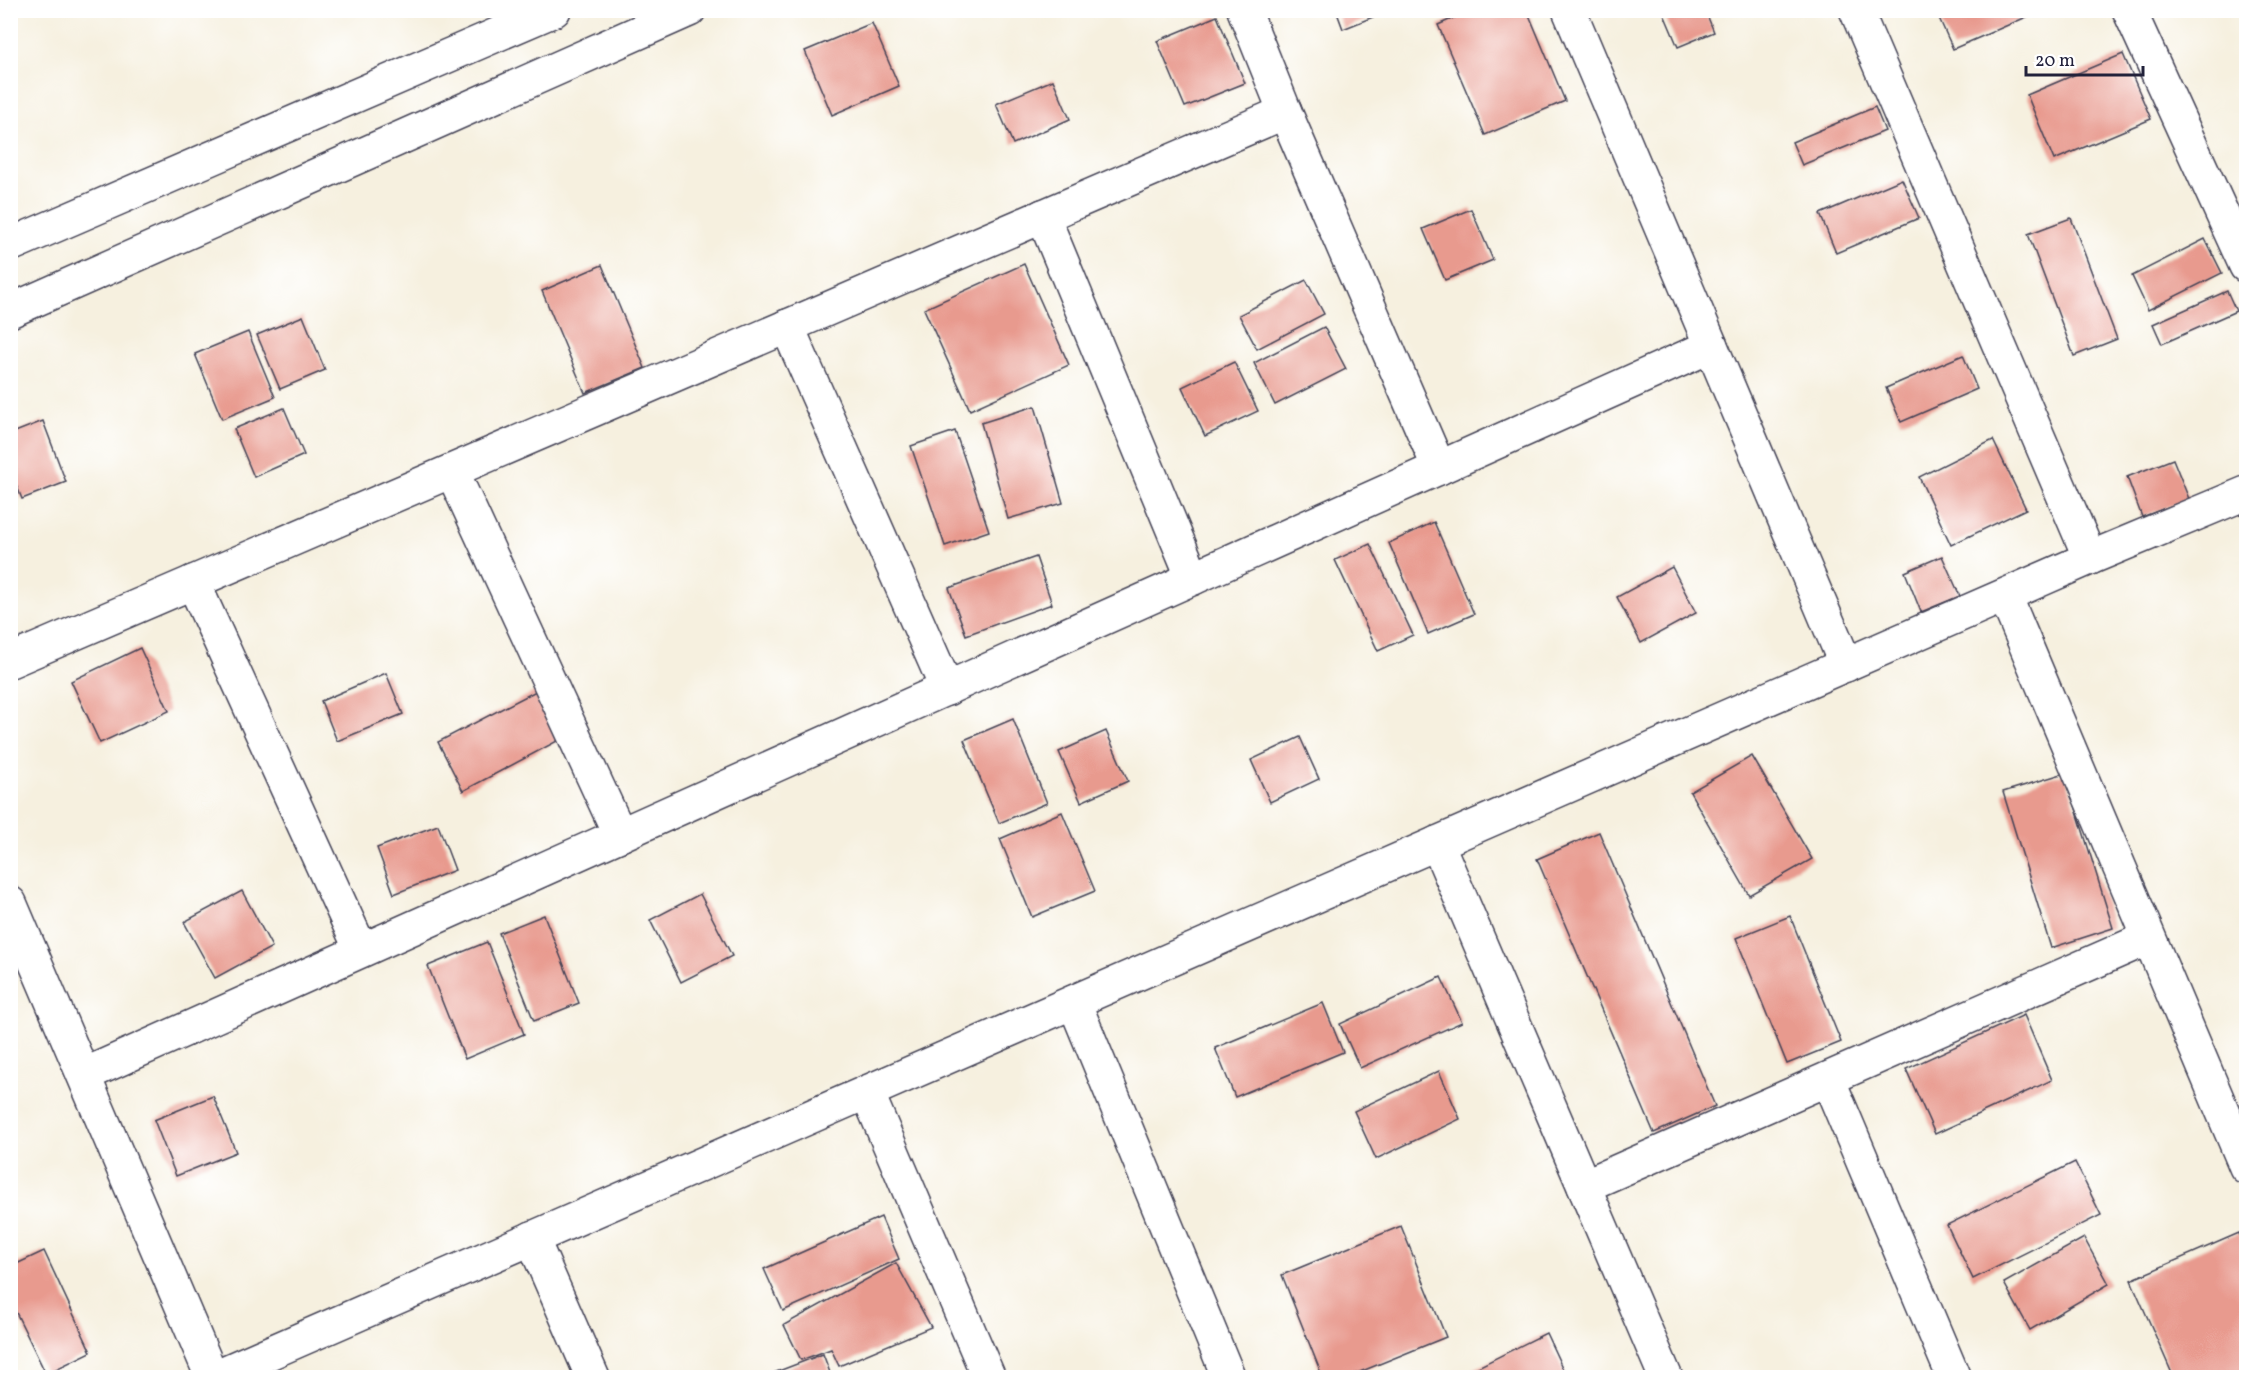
<svg xmlns="http://www.w3.org/2000/svg" width="2257" height="1388" font-family="Vollkorn,serif">
	<style>
		.building { fill: #e89a8e }
		.lines { fill: none; stroke-linecap: round; stroke-linejoin: round }
		.street-casing { stroke: #424154; stroke-width: 36 }
		.street { stroke: #fff; stroke-width: 33 }
	</style>
	<rect width="100%" height="100%" fill="#fff"/>
	<filter id="ink" filterUnits="userSpaceOnUse"><feTurbulence type="fractalNoise" baseFrequency=".0167" numOctaves="2"/><feDisplacementMap in="SourceGraphic" scale="12" xChannelSelector="R" yChannelSelector="G"/><feConvolveMatrix kernelMatrix="1 2 1 2 8 2 1 2 1" color-interpolation-filters="sRGB"/></filter>
	<filter id="wash" filterUnits="userSpaceOnUse"><feTurbulence type="fractalNoise" baseFrequency=".008" numOctaves="4" result="noise"/><feDisplacementMap in="SourceGraphic" scale="24" xChannelSelector="R" yChannelSelector="G"/><feGaussianBlur stdDeviation="1.35" result="paint"/><feColorMatrix in="noise" values="0 0 0 0 0 0 0 0 0 0 0 0 0 0 0 0 0 1.4 0 .05"/><feComposite in="paint" operator="in"/></filter>
	<g filter="url(#wash)">
		<rect width="100%" height="100%" fill="#f6f0df"/>
		<g id="blocks">
			<g class="building">
				<path d="M1336,10H1388V11L1343,29Z"/>
				<path d="M1472,10H1527L1565,101L1485,135L1438,25Z"/>
				<path d="M1673,10H1705L1714,32L1678,47L1664,14Z"/>
				<path d="M1957,10H2029L2031,15L1953,49L1939,18Z"/>
				<path d="M1217,16L1245,83L1185,107L1157,41Z"/>
				<path d="M872,23L899,86L832,115L805,51Z"/>
				<path d="M2123,54L2151,119L2054,160L2027,95Z"/>
				<path d="M1053,80L1070,119L1013,144L996,104Z"/>
				<path d="M1875,107L1885,131L1802,165L1792,142Z"/>
				<path d="M1902,179L1919,218L1836,253L1820,214Z"/>
				<path d="M1471,209L1493,260L1445,280L1423,229Z"/>
				<path d="M2071,218L2117,339L2074,356L2028,234Z"/>
				<path d="M2205,239L2222,273L2148,310L2132,276Z"/>
				<path d="M1024,264L1069,365L970,410L924,309Z"/>
				<path d="M602,265L645,368L585,393L542,291Z"/>
				<path d="M1306,280L1324,314L1257,349L1239,315Z"/>
				<path d="M2227,291L2236,311L2162,344L2153,324Z"/>
				<path d="M303,316L325,370L280,389L257,335Z"/>
				<path d="M1324,327L1346,369L1275,405L1254,363Z"/>
				<path d="M248,332L275,397L222,419L195,354Z"/>
				<path d="M1963,355L1977,389L1901,422L1886,388Z"/>
				<path d="M1234,362L1258,411L1205,436L1182,387Z"/>
				<path d="M1035,406L1063,503L1008,519L981,423Z"/>
				<path d="M284,408L304,455L254,477L234,429Z"/>
				<path d="M43,421L66,482L22,499L10,469V434Z"/>
				<path d="M955,431L989,531L945,546L911,446Z"/>
				<path d="M1993,440L2026,509L1951,545L1919,477Z"/>
				<path d="M2173,459L2189,499L2142,517L2127,477Z"/>
				<path d="M1434,522L1474,614L1428,634L1389,543Z"/>
				<path d="M1370,544L1413,635L1378,651L1335,560Z"/>
				<path d="M1942,556L1960,596L1921,612L1905,572Z"/>
				<path d="M1036,557L1052,604L966,635L949,588Z"/>
				<path d="M1672,567L1696,613L1641,643L1617,597Z"/>
				<path d="M140,648L169,711L100,743L71,681Z"/>
				<path d="M386,673L403,714L337,741L321,701Z"/>
				<path d="M536,691L561,739L463,791L438,742Z"/>
				<path d="M1013,719L1047,803L999,823L964,740Z"/>
				<path d="M1106,731L1128,781L1081,802L1059,752Z"/>
				<path d="M1300,737L1319,779L1270,802L1251,760Z"/>
				<path d="M1752,756L1812,859L1749,895L1690,792Z"/>
				<path d="M2065,773L2113,928L2051,948L2003,792Z"/>
				<path d="M1062,812L1095,891L1032,917L1000,839Z"/>
				<path d="M438,825L455,870L394,894L377,848Z"/>
				<path d="M1599,832L1715,1106L1654,1133L1537,859Z"/>
				<path d="M242,891L272,947L215,978L184,922Z"/>
				<path d="M700,894L732,956L681,982L650,920Z"/>
				<path d="M544,915L579,1003L534,1021L499,933Z"/>
				<path d="M1790,916L1841,1042L1787,1064L1736,938Z"/>
				<path d="M487,942L524,1034L465,1059L428,966Z"/>
				<path d="M1441,977L1462,1022L1360,1068L1340,1024Z"/>
				<path d="M1323,1003L1343,1052L1235,1097L1215,1048Z"/>
				<path d="M2024,1015L2052,1080L1935,1134L1906,1069Z"/>
				<path d="M1439,1071L1460,1119L1376,1159L1354,1111Z"/>
				<path d="M213,1096L236,1152L176,1176L154,1120Z"/>
				<path d="M2075,1162L2101,1215L1973,1279L1947,1225Z"/>
				<path d="M881,1217L899,1259L783,1311L764,1269Z"/>
				<path d="M1401,1226L1446,1337L1345,1378H1323L1282,1275Z"/>
				<path d="M2239,1233L2246,1249V1378H2174L2131,1280Z"/>
				<path d="M2084,1238L2109,1284L2030,1330L2004,1283Z"/>
				<path d="M44,1251L91,1352L46,1374L10,1300V1267Z"/>
				<path d="M896,1263L931,1327L839,1366L831,1349L801,1360L784,1325Z"/>
				<path d="M1546,1333L1567,1378H1468L1466,1373Z"/>
				<path d="M823,1354L832,1378H763V1377Z"/>
			</g>
		</g>
	</g>
	<g filter="url(#ink)">
		<use href="#blocks" fill-opacity="0" stroke="#424154" stroke-width="1.5"/>
		<g class="lines">
			<g class="street-casing">
				<g id="street">
					<path d="M1244,10L1285,112L1439,468"/>
					<path d="M1569,10L1846,665"/>
					<path d="M1856,10L2090,558"/>
					<path d="M2129,10L2246,266"/>
					<path d="M1043,216L1193,578"/>
					<path d="M10,245L554,10"/>
					<path d="M10,311L689,10"/>
					<path d="M787,326L947,689"/>
					<path d="M452,471L620,835"/>
					<path d="M193,582L361,950"/>
					<path d="M2005,596L2246,1167"/>
					<path d="M10,661L1285,112"/>
					<path d="M1437,843L1666,1378"/>
					<path d="M10,903L212,1377"/>
					<path d="M1074,1002L1229,1378"/>
					<path d="M84,1075L1711,346"/>
					<path d="M1828,1079L1954,1378"/>
					<path d="M867,1092L989,1378"/>
					<path d="M1584,1186L2148,938"/>
					<path d="M532,1238L593,1378"/>
					<path d="M212,1378L2090,558L2246,493"/>
				</g>
			</g>
			<use href="#street" class="street"/>
		</g>
	</g>
	<rect width="2257" height="1388" fill="none" stroke="#fff" stroke-width="36"/>
	<path d="M2026 66v9h117v-9" fill="none" stroke="#22223b" stroke-width="3"/>
	<text x="2035" y="66" font-size="18" fill="#22223b" stroke="#ffffff" stroke-width="4.5" paint-order="stroke">20 m</text>
</svg>
